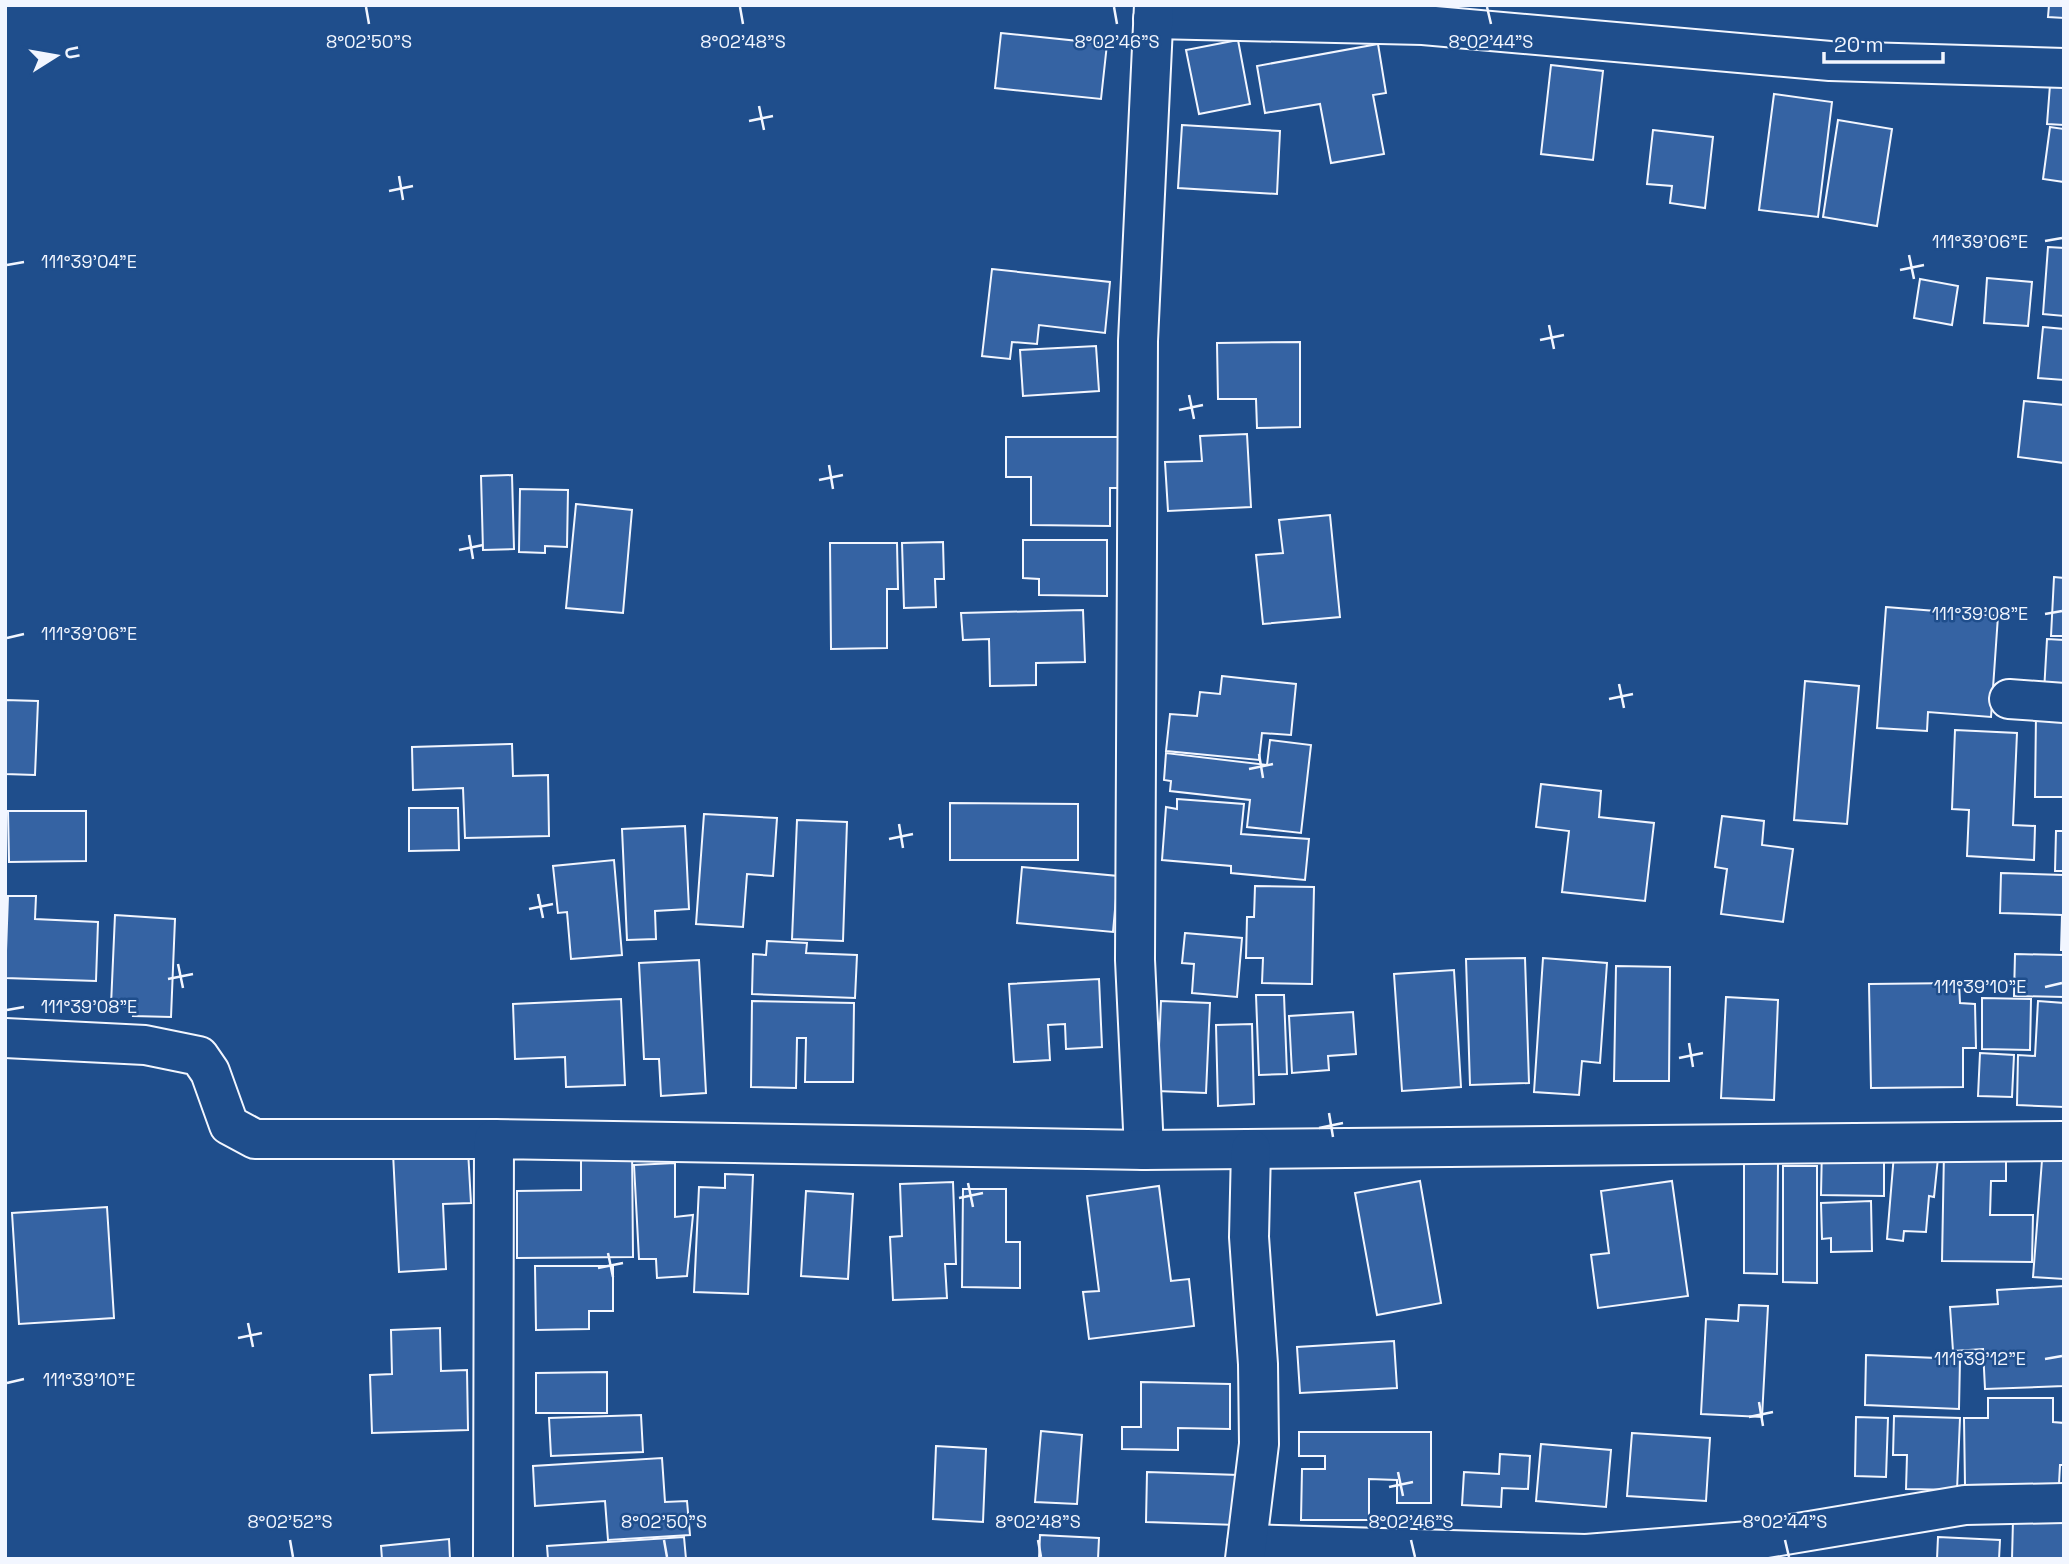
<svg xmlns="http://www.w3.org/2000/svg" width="2069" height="1564" font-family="'Space Grotesk',sans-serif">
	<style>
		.building { fill: #3563a3; stroke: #f2f6ff; stroke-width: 2 }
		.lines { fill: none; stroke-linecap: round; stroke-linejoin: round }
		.minor-casing { stroke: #f2f6ff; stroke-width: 42 }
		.minor { stroke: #1f4e8c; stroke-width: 38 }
		.ticks { fill: none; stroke: #f2f6ff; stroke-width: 2.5 }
		.ticks-label { font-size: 18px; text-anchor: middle; fill: #f2f6ff; stroke: #1f4e8c; stroke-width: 5; stroke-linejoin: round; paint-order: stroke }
	</style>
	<rect width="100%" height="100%" fill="#1f4e8c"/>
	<g class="building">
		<path d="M2049,5H2064V18L2048,17Z"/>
		<path d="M1001,33L1107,44L1101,99L995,88Z"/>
		<path d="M1238,40L1250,104L1199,114L1186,50Z"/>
		<path d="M1378,44L1386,93L1373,95L1384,154L1331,163L1320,104L1265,113L1257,66Z"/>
		<path d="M1551,65L1603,71L1593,160L1541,154Z"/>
		<path d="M2051,72L2064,73V125L2047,124Z"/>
		<path d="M1774,94L1832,102L1818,217L1759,210Z"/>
		<path d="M1838,120L1892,129L1877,226L1823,217Z"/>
		<path d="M1182,125L1280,131L1277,194L1178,188Z"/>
		<path d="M2050,127L2064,129V182L2043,179Z"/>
		<path d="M1653,130L1713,137L1705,208L1670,203L1672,186L1647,184Z"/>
		<path d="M2048,247L2064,248V316L2043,314Z"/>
		<path d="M992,269L1110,282L1105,333L1039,325L1037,344L1012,342L1010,359L982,356Z"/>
		<path d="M1987,278L2032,282L2028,326L1984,323Z"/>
		<path d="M1920,279L1958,286L1952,325L1914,318Z"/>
		<path d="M2043,327L2064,329V380L2038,378Z"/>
		<path d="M1300,342V427L1257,428L1256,399H1218L1217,343Z"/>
		<path d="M1096,346L1099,391L1023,396L1020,350Z"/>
		<path d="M2024,401L2064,405V463L2018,457Z"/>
		<path d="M1247,434L1251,507L1168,511L1165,462L1202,461L1200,436Z"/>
		<path d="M1006,437H1129L1128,488H1110V526L1031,525V477H1006Z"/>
		<path d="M512,475L514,549L483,550L481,476Z"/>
		<path d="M520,489L568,490L567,547L545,546V553L519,552Z"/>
		<path d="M576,504L632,510L623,613L566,608Z"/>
		<path d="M1330,515L1340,617L1263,624L1256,555L1283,553L1279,520Z"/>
		<path d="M1023,540H1107V596L1039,595V579L1023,578Z"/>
		<path d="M943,542L944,579H935L936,607L904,608L902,543Z"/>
		<path d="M830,543H897L898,589H887V648L831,649Z"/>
		<path d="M2054,577L2064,578V636H2051Z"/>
		<path d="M1886,607L1998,616L1991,717L1928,712L1927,731L1877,728Z"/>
		<path d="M1083,610L1085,662L1036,663V685L990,686L989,639L963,640L961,613Z"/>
		<path d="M2047,639L2064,640V693L2044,692Z"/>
		<path d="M1222,676L1296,684L1291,735L1262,733L1259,760L1166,751L1170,714L1197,716L1200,692L1220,694Z"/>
		<path d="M1805,681L1859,686L1847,824L1794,820Z"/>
		<path d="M5,700L38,701L35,775L5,774Z"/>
		<path d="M2036,713L2064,714V797H2035Z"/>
		<path d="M1955,730L2017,733L2013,825L2035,826L2034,860L1967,856L1969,810L1952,809Z"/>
		<path d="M1270,740L1311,745L1301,833L1247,827L1250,800L1170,791L1171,781L1164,780L1166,753L1267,765Z"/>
		<path d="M512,744L513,776L548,775L549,836L465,838L463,788L413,790L412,747Z"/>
		<path d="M1541,784L1601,791L1599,817L1654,823L1645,901L1562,892L1569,831L1536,827Z"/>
		<path d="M1177,799L1244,804L1241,834L1309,839L1305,880L1231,873V866L1162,860L1166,807L1177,809Z"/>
		<path d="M950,803L1078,804V860H950Z"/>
		<path d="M409,808H458L459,850L409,851Z"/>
		<path d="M8,811H86V861L9,862Z"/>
		<path d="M704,814L777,818L773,876L747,874L743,927L696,924Z"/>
		<path d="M1722,816L1764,821L1762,845L1793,849L1783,922L1721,914L1727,869L1715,867Z"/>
		<path d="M797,820L847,822L843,941L792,939Z"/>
		<path d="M685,826L689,909L655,911L656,939L627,940L622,829Z"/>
		<path d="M2056,831H2064V871H2055Z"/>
		<path d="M614,860L622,955L571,959L567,912L558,913L553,866Z"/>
		<path d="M1022,867L1118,876L1113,932L1017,923Z"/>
		<path d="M2001,873L2064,875V950H2061L2062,915L2000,913Z"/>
		<path d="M1255,886L1314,887L1312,984L1262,983L1263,958H1246L1247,917H1254Z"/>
		<path d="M8,896H36L35,919L98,922L96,981L5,978Z"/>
		<path d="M115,915L175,919L171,1017L133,1016L134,1007L111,1005Z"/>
		<path d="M1185,933L1242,938L1237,997L1192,993L1194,964L1182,963Z"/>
		<path d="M767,941L807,943L806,953L857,955L855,998L752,994L753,954L766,955Z"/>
		<path d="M2015,954L2064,955V997L2014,996Z"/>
		<path d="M1525,958L1529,1083L1470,1085L1466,959Z"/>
		<path d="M1543,958L1607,963L1600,1063L1582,1061L1579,1095L1534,1092Z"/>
		<path d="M699,960L706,1093L661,1096L659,1059H644L639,963Z"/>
		<path d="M1616,966L1670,967L1669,1081H1614Z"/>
		<path d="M1454,970L1461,1087L1402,1091L1394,974Z"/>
		<path d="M1099,979L1102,1047L1066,1049L1065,1024L1048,1025L1050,1060L1014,1062L1009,984Z"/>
		<path d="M1959,983L1960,1003L1975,1004L1976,1048H1963V1087L1871,1088L1869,984Z"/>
		<path d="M1256,995H1284L1287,1074L1259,1075Z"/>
		<path d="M1726,997L1778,1000L1774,1100L1721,1098Z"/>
		<path d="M1982,998L2031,999L2030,1050L1982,1049Z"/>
		<path d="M621,999L625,1085L566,1087L565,1057L515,1059L513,1004Z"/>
		<path d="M752,1001L854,1003L853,1082H805L806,1038H797L796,1088L751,1087Z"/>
		<path d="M1161,1001L1210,1003L1206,1093L1157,1091Z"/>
		<path d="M2038,1001L2064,1003V1107L2017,1105L2018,1055L2035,1056Z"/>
		<path d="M1353,1012L1356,1054L1328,1056L1329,1070L1292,1073L1289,1016Z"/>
		<path d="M1252,1024L1254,1104L1218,1106L1216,1025Z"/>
		<path d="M1980,1053L2014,1055L2012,1097L1978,1096Z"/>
		<path d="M581,1145H632L633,1257L517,1258V1191L581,1190Z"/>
		<path d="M1822,1146L1884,1147V1196L1821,1195Z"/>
		<path d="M468,1150L471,1203L443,1204L446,1269L399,1272L393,1153Z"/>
		<path d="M1944,1151H2006V1181H1991L1990,1215H2033L2032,1262L1942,1261Z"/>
		<path d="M1894,1154L1938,1158L1934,1197L1929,1196L1926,1232L1904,1231L1903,1241L1887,1239Z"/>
		<path d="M2064,1155V1279L2033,1277L2042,1160Z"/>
		<path d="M675,1163V1217L693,1215L687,1276L657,1278L656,1259H639L634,1165Z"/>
		<path d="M1744,1163H1778L1777,1274L1744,1273Z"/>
		<path d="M1783,1166H1817V1283L1783,1282Z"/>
		<path d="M725,1174L753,1175L748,1294L694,1292L699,1187L725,1188Z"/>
		<path d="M1420,1181L1441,1303L1377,1315L1355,1193Z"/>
		<path d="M1672,1181L1688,1296L1598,1308L1591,1255L1609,1253L1601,1191Z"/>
		<path d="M953,1182L956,1264H945L947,1298L893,1300L890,1237L902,1236L900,1184Z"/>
		<path d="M1159,1186L1171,1281L1189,1279L1194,1326L1089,1339L1083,1292L1099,1291L1087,1196Z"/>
		<path d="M963,1189H1006V1242H1020V1288L962,1287Z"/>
		<path d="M806,1191L853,1194L848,1279L801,1276Z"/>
		<path d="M1871,1201L1872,1251L1831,1252V1238L1822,1239L1821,1203Z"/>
		<path d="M107,1207L114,1318L19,1324L12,1213Z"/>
		<path d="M535,1266H613V1311H589V1329L536,1330Z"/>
		<path d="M2064,1286V1386L1985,1389L1983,1349L1953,1351L1950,1307L1998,1304L1997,1290Z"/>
		<path d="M1739,1305L1768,1306L1762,1417L1701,1414L1706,1319L1738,1321Z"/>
		<path d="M440,1328L441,1371L467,1370L468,1430L372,1433L370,1375L392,1374L391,1330Z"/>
		<path d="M1394,1341L1397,1388L1300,1393L1297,1347Z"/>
		<path d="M1866,1355L1960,1359L1959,1409L1865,1405Z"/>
		<path d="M607,1372V1413H536V1373Z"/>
		<path d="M1141,1382L1230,1384V1429L1178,1428V1450L1122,1449V1427H1141Z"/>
		<path d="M1988,1398H2053V1422L2064,1423V1465H2060L2059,1484L1965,1485L1964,1418H1988Z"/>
		<path d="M641,1415L643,1452L551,1456L549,1418Z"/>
		<path d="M1894,1416L1960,1418L1957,1490L1906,1489L1907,1455H1893Z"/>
		<path d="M1856,1417L1888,1418L1886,1477L1855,1476Z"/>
		<path d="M1041,1431L1082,1435L1077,1504L1035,1502Z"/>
		<path d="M1299,1432H1431V1503H1397V1480L1369,1479V1520H1301L1302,1469H1325V1456H1299Z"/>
		<path d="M1632,1433L1710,1438L1706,1501L1627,1496Z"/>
		<path d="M1541,1444L1611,1450L1606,1507L1536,1501Z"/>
		<path d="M936,1446L986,1449L983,1522L933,1519Z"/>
		<path d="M1500,1454L1530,1456L1528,1489L1502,1488L1501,1507L1462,1505L1464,1472L1499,1474Z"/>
		<path d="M662,1458L665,1502L687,1501L690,1535L608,1540L605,1501L535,1506L533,1466Z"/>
		<path d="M1147,1472L1239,1475L1237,1525L1146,1522Z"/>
		<path d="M2064,1516V1559H2012L2013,1520Z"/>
		<path d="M1040,1535L1099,1538L1098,1559H1039Z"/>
		<path d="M684,1537L686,1559H548L547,1546Z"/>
		<path d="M1938,1537L2000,1540L1999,1559H1937Z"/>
		<path d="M449,1539L450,1559H382L381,1546Z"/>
	</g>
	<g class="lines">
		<g class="minor-casing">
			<g id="minor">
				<path d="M1153,19L1423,25L1830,61L2064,68"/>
				<path d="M2009,699L2064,703"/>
				<path d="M5,1038L145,1045L199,1056L210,1072L229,1125L255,1139H494"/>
				<path d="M1144,1150L1135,960L1138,341L1154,5"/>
				<path d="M1247,1544L1586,1554L1749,1541L1965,1505L2064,1503"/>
				<path d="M493,1559L494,1139L1144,1150L2064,1141"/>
				<path d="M1245,1559L1259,1444L1258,1364L1249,1237L1251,1149"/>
			</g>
		</g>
		<use href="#minor" class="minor"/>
	</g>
	<path class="ticks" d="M366,7L369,24M740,7L743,24M1114,7L1117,24M1487,7L1491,24M759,106L764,130M749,121L773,116M399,176L403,200M389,191L413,186M2045,241L2062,238M1909,255L1914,279M7,265L24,262M1900,270L1924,265M1549,325L1554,349M1540,340L1564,335M1189,395L1194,419M1179,410L1203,405M829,465L833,489M819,480L843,475M469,535L473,559M459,550L483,545M2045,614L2062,611M7,638L24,634M1619,684L1624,708M1609,699L1633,694M1259,754L1263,778M1249,769L1273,764M899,824L903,848M889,839L913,834M538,894L543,918M529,909L553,904M178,964L183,988M168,979L193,974M2045,987L2062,983M7,1010L24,1007M1689,1043L1693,1067M1679,1058L1703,1053M1329,1113L1333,1137M1319,1128L1343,1123M968,1183L973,1207M959,1198L983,1193M608,1253L613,1277M598,1268L623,1263M248,1323L253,1347M238,1338L262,1333M2045,1359L2062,1356M7,1383L24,1379M1759,1402L1763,1426M1749,1417L1773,1412M1398,1472L1403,1496M1389,1487L1413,1482M290,1540L293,1557M664,1540L667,1557M1038,1540L1041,1557M1411,1540L1415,1557M1785,1540L1789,1557"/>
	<g class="ticks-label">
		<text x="369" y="48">8°02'50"S</text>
		<text x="743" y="48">8°02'48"S</text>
		<text x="1117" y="48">8°02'46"S</text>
		<text x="1491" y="48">8°02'44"S</text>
		<text x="1980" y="248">111°39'06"E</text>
		<text x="89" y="268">111°39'04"E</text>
		<text x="1980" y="620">111°39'08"E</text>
		<text x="89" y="640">111°39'06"E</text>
		<text x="1980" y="993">111°39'10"E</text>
		<text x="89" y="1013">111°39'08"E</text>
		<text x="1980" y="1365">111°39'12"E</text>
		<text x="89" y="1386">111°39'10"E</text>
		<text x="290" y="1528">8°02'52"S</text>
		<text x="664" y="1528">8°02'50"S</text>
		<text x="1038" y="1528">8°02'48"S</text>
		<text x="1411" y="1528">8°02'46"S</text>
		<text x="1785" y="1528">8°02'44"S</text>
	</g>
	<rect width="2069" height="1564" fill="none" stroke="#f2f6ff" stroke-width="14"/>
	<g transform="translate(56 56) rotate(79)" stroke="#1f4e8c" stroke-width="5" paint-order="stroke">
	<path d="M0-5L12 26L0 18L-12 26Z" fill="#f2f6ff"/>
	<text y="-10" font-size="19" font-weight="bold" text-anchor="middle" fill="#f2f6ff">U</text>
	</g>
	<path d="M1824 52v10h119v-10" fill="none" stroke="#f2f6ff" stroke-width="3.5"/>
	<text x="1834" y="52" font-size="21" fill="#f2f6ff" stroke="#1f4e8c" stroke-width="5" paint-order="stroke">20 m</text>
</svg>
